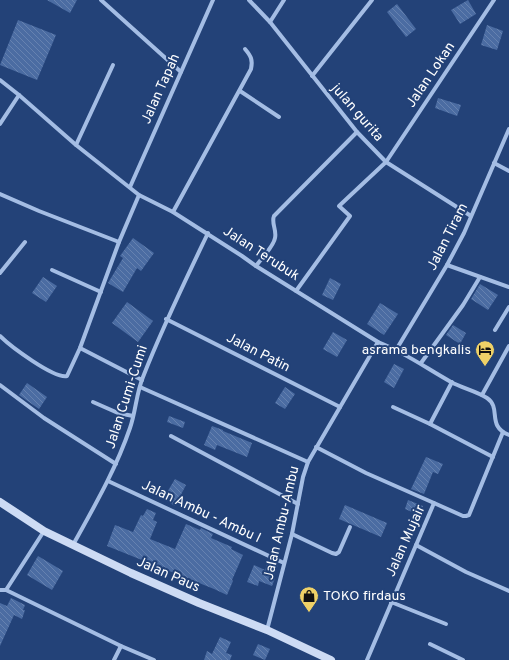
<svg xmlns="http://www.w3.org/2000/svg" width="509" height="660" font-family="Overpass,sans-serif">
	<style>
		.building { fill: url(#building-back-hatch) }
		.lines { fill: none; stroke-linecap: round; stroke-linejoin: round }
		.minor { stroke: #a4bde4; stroke-width: 4 }
		.secondary { stroke: #cddbf4; stroke-width: 8 }
		.labels { text-anchor: middle; dominant-baseline: central; stroke-width: 4; stroke-linejoin: round; paint-order: stroke }
		.street-label { font-size: 14px; fill: #fff; stroke: #234278 }
		.poi-label { font-size: 14px; fill: #fff; stroke: #234278; text-anchor: end }
	</style>
	<defs>
		<pattern id="building-back-hatch" width="6" height="6" patternUnits="userSpaceOnUse"><rect width="6" height="6" fill="#4b6ca2"/><path d="M-1 5l2 2M0 0l6 6M5-1l2 2" fill="none" stroke="#6682b0"/></pattern>
	</defs>
	<rect width="100%" height="100%" fill="#234278"/>
	<g class="building">
		<path d="M47,0H77L70,13Z"/>
		<path d="M468,0L476,14L460,24L451,10Z"/>
		<path d="M397,4L416,29L406,37L387,12Z"/>
		<path d="M18,20L56,35L37,80L0,65Z"/>
		<path d="M487,25L503,31L497,50L481,45Z"/>
		<path d="M438,98L461,105L457,116L435,108Z"/>
		<path d="M133,238L154,253L141,271L137,268L123,292L108,283L123,258L120,256Z"/>
		<path d="M43,277L57,286L46,302L32,293Z"/>
		<path d="M330,278L341,284L333,300L322,295Z"/>
		<path d="M480,284L498,295L488,310L471,299Z"/>
		<path d="M127,302L153,321L138,342L112,323Z"/>
		<path d="M380,303L398,314L384,335L367,324Z"/>
		<path d="M453,325L466,333L460,344L446,335Z"/>
		<path d="M333,332L347,340L337,357L323,349Z"/>
		<path d="M394,364L404,369L394,388L384,382Z"/>
		<path d="M27,383L47,397L39,409L19,395Z"/>
		<path d="M285,387L295,394L285,409L275,403Z"/>
		<path d="M169,416L185,422L183,428L167,422Z"/>
		<path d="M212,426L223,430V431L252,443L247,457L217,445L215,450L204,445Z"/>
		<path d="M426,457L443,464L438,474L433,472L424,494L411,489Z"/>
		<path d="M175,479L186,485L175,506L163,499Z"/>
		<path d="M408,500L423,506L419,515L405,509Z"/>
		<path d="M345,505L387,523L381,537L339,519Z"/>
		<path d="M147,509L156,513L153,520L157,522L150,539L175,549L186,524L200,530L201,528L213,534L211,538L232,547L231,549L243,555L232,580L233,581L227,595L214,589L107,546L115,525L133,532L141,515L143,516Z"/>
		<path d="M38,556L63,571L52,590L27,575Z"/>
		<path d="M268,561L278,565L273,577L275,578L272,586L259,581L258,586L247,582L254,565L265,570Z"/>
		<path d="M11,598L25,605L23,610H25L22,619L14,615L0,646V603L7,606Z"/>
		<path d="M220,637L231,642L226,653L232,655L230,660H204L207,651L212,654Z"/>
		<path d="M258,644L270,649L265,660L253,655Z"/>
	</g>
	<g class="lines">
		<g class="minor">
			<path d="M101,0L181,72"/>
			<path d="M249,0L270,22L357,132L386,162L471,216"/>
			<path d="M270,22L284,0"/>
			<path d="M312,76L372,0"/>
			<path d="M0,80L19,95L76,145L139,195L173,212L242,256L256,266L378,342C404,352 426,368 451,382C462,388 476,391 487,398C502,408 486,426 509,435"/>
			<path d="M240,91L279,117"/>
			<path d="M0,124L19,95"/>
			<path d="M76,145L113,65"/>
			<path d="M494,163L509,171"/>
			<path d="M130,187L213,0"/>
			<path d="M0,194L39,211L119,242"/>
			<path d="M173,212L251,69C253,60 251,56 245,49"/>
			<path d="M447,265L509,287"/>
			<path d="M256,266C261,259 274,246 275,238C277,230 271,223 274,216L357,132"/>
			<path d="M52,270L101,292"/>
			<path d="M0,273L25,242"/>
			<path d="M296,291L350,216L339,206L386,162L494,0"/>
			<path d="M166,319L340,407"/>
			<path d="M495,330L509,307"/>
			<path d="M0,336C10,346 54,379 67,376L80,348L119,242L139,195"/>
			<path d="M80,348L142,380"/>
			<path d="M396,350L447,265L464,233L509,129"/>
			<path d="M421,363L463,305L480,277"/>
			<path d="M0,385L44,418L116,464"/>
			<path d="M140,387L308,462"/>
			<path d="M482,395L509,346"/>
			<path d="M93,402L118,413L133,416"/>
			<path d="M393,407L430,424L493,457"/>
			<path d="M430,424L452,382"/>
			<path d="M171,436L298,504"/>
			<path d="M316,447L366,473L434,503"/>
			<path d="M108,481L284,563"/>
			<path d="M292,534L332,553L336,554L339,552L350,527"/>
			<path d="M73,545C94,507 116,469 130,428C136,411 136,394 143,377C162,328 185,281 208,233"/>
			<path d="M416,545L466,572L509,591"/>
			<path d="M0,590H6L121,646L154,660"/>
			<path d="M6,590L44,531"/>
			<path d="M391,602L446,624"/>
			<path d="M267,630L292,534L303,477L308,462L378,342"/>
			<path d="M430,644L463,660"/>
			<path d="M114,660L121,646"/>
			<path d="M367,660L434,503L463,516H466L469,515L503,432"/>
		</g>
		<path class="secondary" d="M0,502L44,531L131,573L199,603L267,630L331,660"/>
	</g>
	<defs>
		<g id="hotel-pin" transform="scale(1)"><path d="M0 17L-7.5 6A9.5 9.5 0 1 1 7.5 6Z" fill="#efd167" stroke="#234278"/><path d="M-6-4.5h1.5V1H6V5H4.5V3h-9V5H-6ZM-4 0a1.8 1.8 0 1 1 3.6 0ZM.5 0V-2.5h3Q6-2.5 6 0Z" fill="#111"/></g>
		<g id="shop-pin" transform="scale(1)"><path d="M0 17L-7.5 6A9.5 9.5 0 1 1 7.5 6Z" fill="#efd167" stroke="#234278"/><path d="M-5-2.5h2.3a2.7 3.5 0 0 1 5.4 0H5L5.5 6h-11ZM-1.5-2.5h3a1.5 2.3 0 0 0-3 0Z" fill="#111"/></g>
	</defs>
	<g fill-rule="evenodd">
		<use href="#hotel-pin" x="485" y="350"/>
		<use href="#shop-pin" x="309" y="596"/>
	</g>
	<g class="labels">
		<g class="street-label">
			<text transform="translate(431 75) rotate(-56)">Jalan Lokan</text>
			<text transform="translate(161 89) rotate(-66)">Jalan Tapah</text>
			<text transform="translate(357 113) rotate(49)">julan gurita</text>
			<text transform="translate(448 237) rotate(-63)">Jalan Tiram</text>
			<text transform="translate(261 254) rotate(33)">Jalan Terubuk</text>
			<text transform="translate(258 353) rotate(27)">Jalan Patin</text>
			<text transform="translate(127 397) rotate(-72)">Jalan Cumi-Cumi</text>
			<text transform="translate(201 512) rotate(25)">Jalan Ambu - Ambu I</text>
			<text transform="translate(282 523) rotate(-77)">Jalan Ambu-Ambu</text>
			<text transform="translate(406 541) rotate(-66)">Jalan Mujair</text>
			<text transform="translate(168 575) rotate(24)">Jalan Paus</text>
		</g>
		<g class="poi-label">
			<text x="471" y="350">asrama bengkalis</text>
			<text x="323" y="596" text-anchor="start">TOKO firdaus</text>
		</g>
	</g>
</svg>
